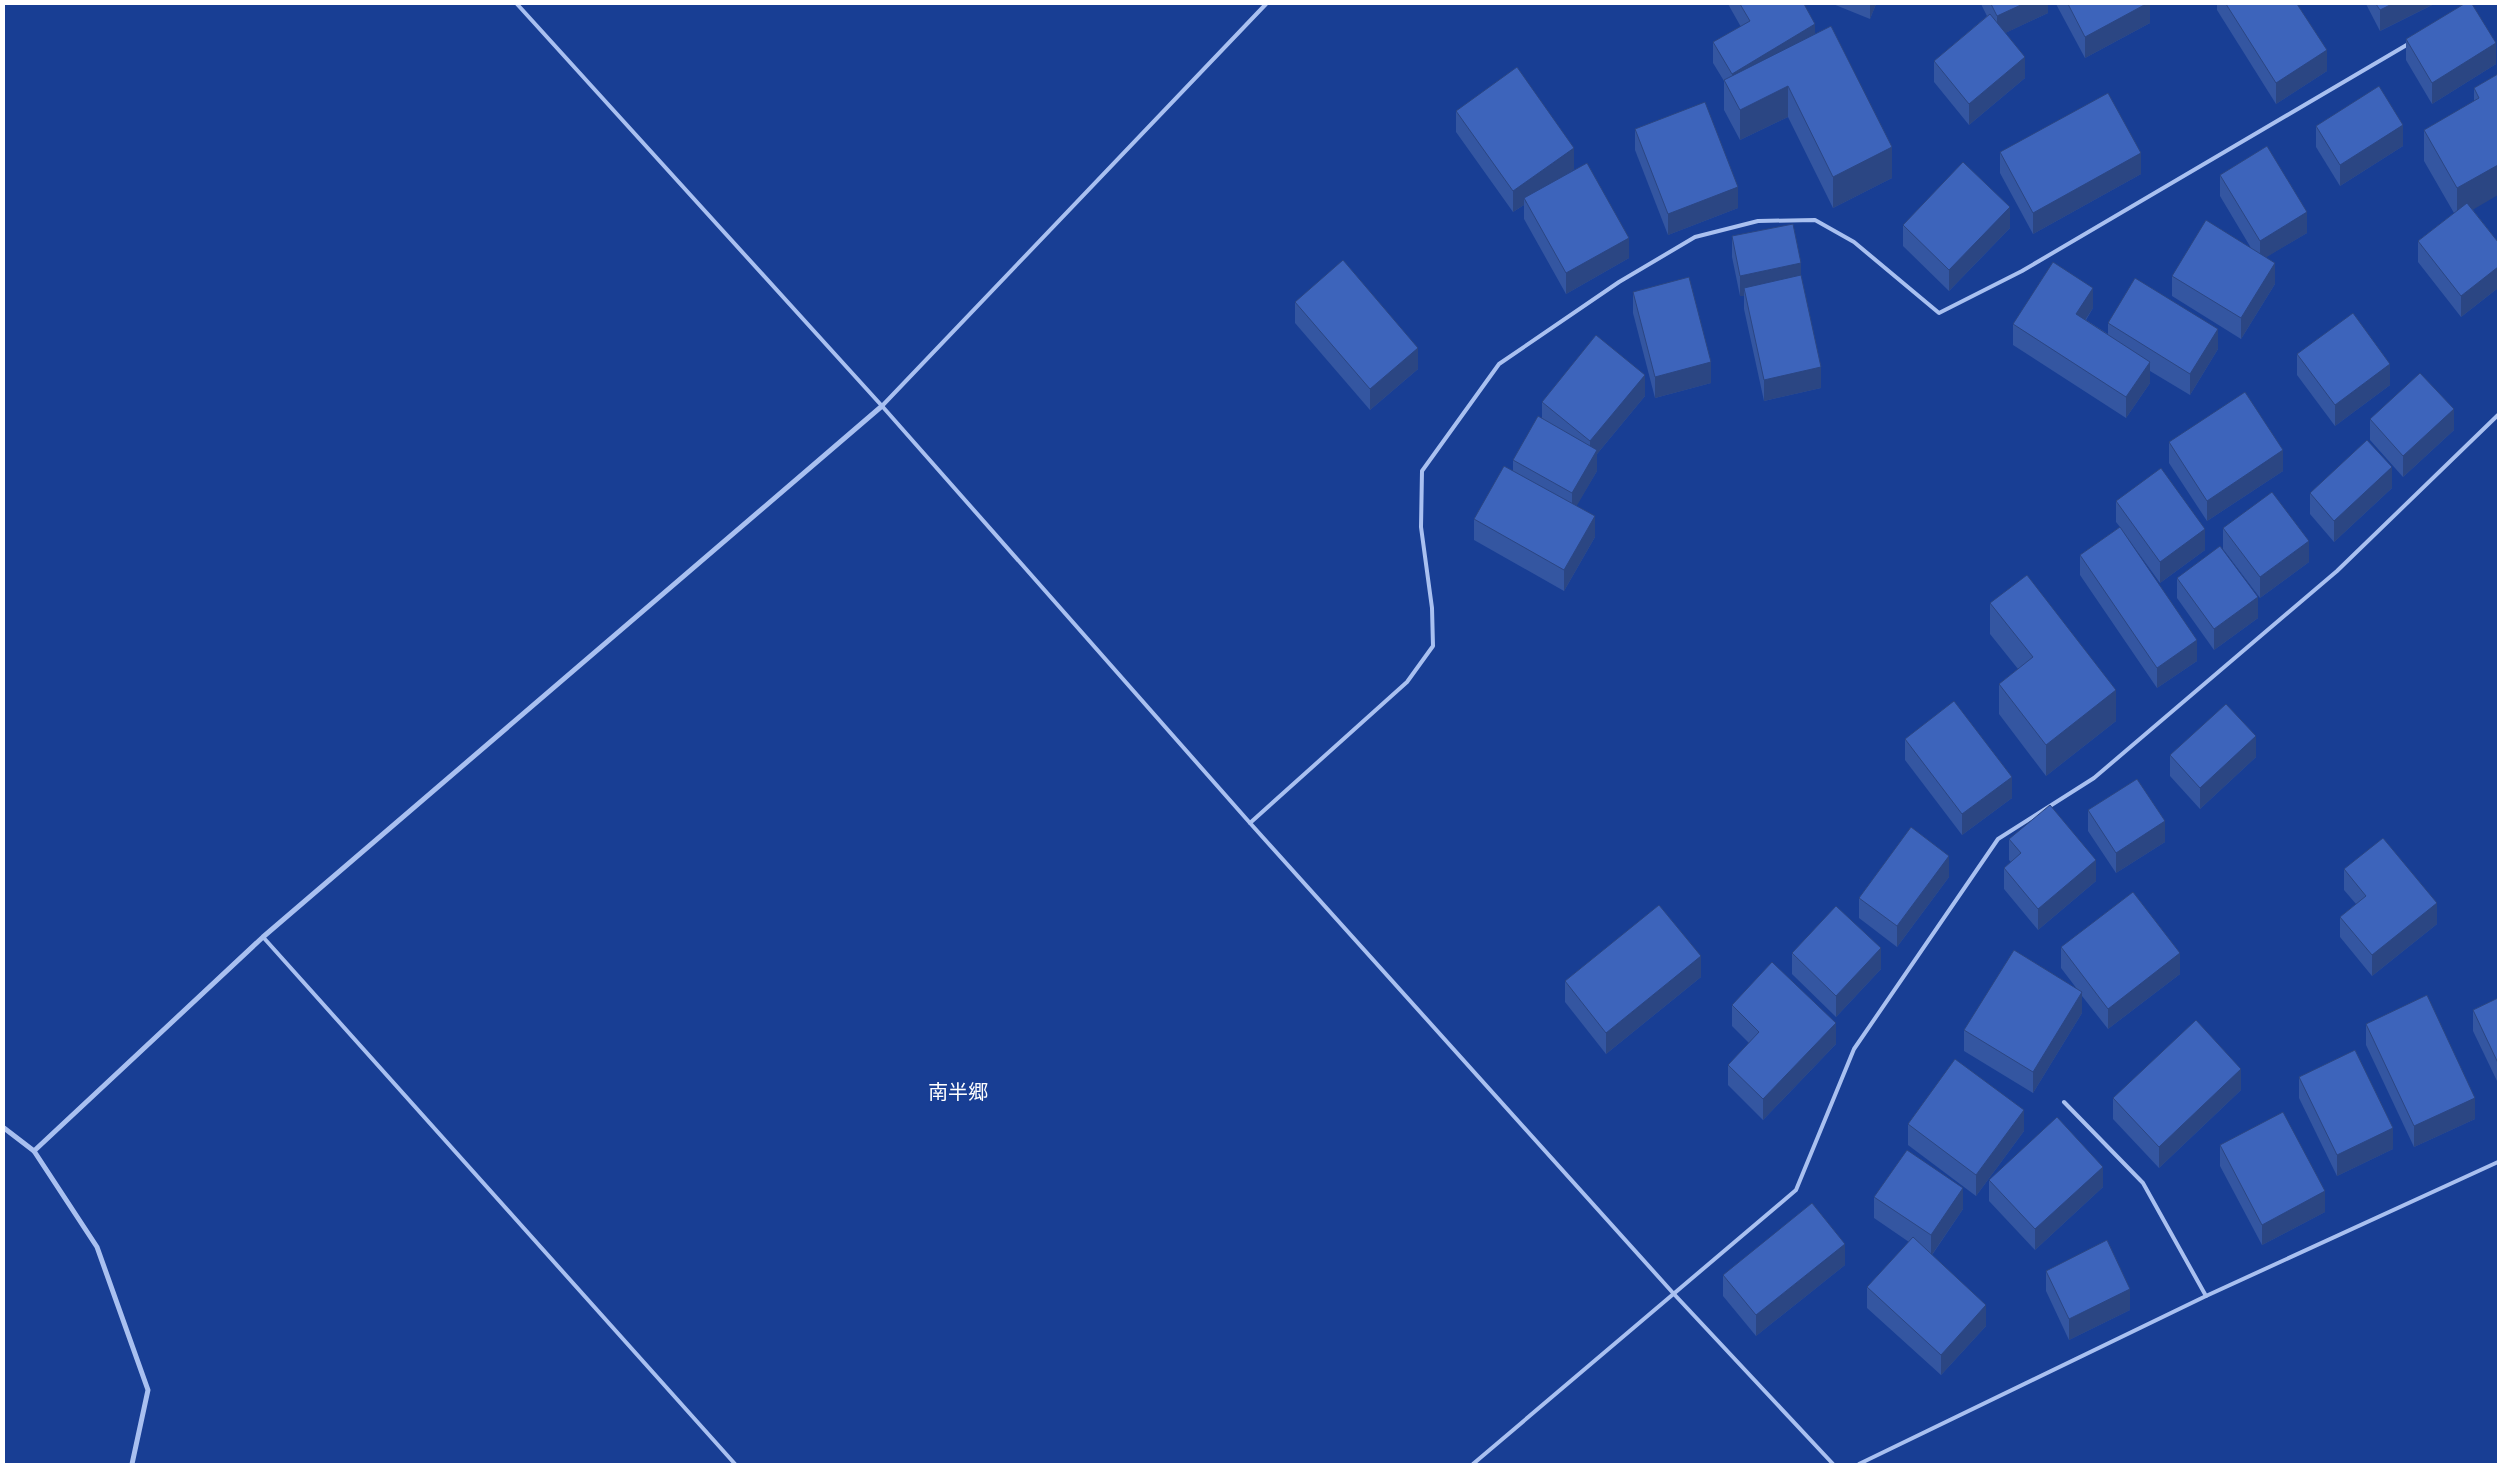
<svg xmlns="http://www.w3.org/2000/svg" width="2502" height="1468" font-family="'Titillium Web','Noto Sans JP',sans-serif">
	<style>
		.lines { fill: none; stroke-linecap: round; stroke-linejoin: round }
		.lane { stroke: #a9c0f0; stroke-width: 4 }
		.street { stroke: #a9c0f0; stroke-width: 5 }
		.wall { fill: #3456a1 }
		.shaded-wall { fill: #2b4683 }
		.building { fill: #3d64bb; stroke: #2b4683 }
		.labels { text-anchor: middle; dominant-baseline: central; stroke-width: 4.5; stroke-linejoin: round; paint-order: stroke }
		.quarter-label { font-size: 20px; fill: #fff; stroke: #183e94 }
	</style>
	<rect width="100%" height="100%" fill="#183e94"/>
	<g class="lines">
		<g class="lane">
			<path d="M517,4L882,406L1250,823L1673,1293L1833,1464"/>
			<path d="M882,406L1266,4"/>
			<path d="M1250,823L1407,682L1433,646L1432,608L1421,527L1422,471L1499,364L1619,282L1695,237L1758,221L1815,220L1854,242L1939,313L2022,271L2410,43"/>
			<path d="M263,937L735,1464"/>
			<path d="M2064,1102L2143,1183L2206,1296"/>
			<path d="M1473,1464L1796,1190L1854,1049L1998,839L2094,778L2337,571L2498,415"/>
			<path d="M1859,1464L2206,1296L2498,1162"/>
		</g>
		<g class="street">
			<path d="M4,1128L34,1151L97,1247L148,1390L132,1464"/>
			<path d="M34,1151L263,937L882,406"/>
		</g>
	</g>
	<g class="wall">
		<path d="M1728,4H1804L1815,34L1892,178L1833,208L1788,117L1740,140L1724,110V81L1713,63V42L1741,27Z"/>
		<path d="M1833,4H1876L1870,19Z"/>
		<path d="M1981,4H2048V13L2005,33L2025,78L1969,125L1934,82V61L1987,16Z"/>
		<path d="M2056,4H2150V23L2085,58Z"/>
		<path d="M2217,4H2297L2327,71L2276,104L2217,10Z"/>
		<path d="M2366,4H2434L2380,31Z"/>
		<path d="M2406,39L2496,64L2432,104L2406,60Z"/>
		<path d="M2498,74L2473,210L2498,242V288L2461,317L2418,262V241L2454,213L2424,161V130L2474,102V88Z"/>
		<path d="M1456,111L1574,169L1567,174L1629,258L1566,294L1524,219V205L1513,212L1456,132Z"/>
		<path d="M2316,126L2403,146L2340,186L2316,147Z"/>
		<path d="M1635,129L1738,208L1668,235L1635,150Z"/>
		<path d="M2000,152L2141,174L2033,234L2000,173Z"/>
		<path d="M2220,175L2307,233L2266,257L2275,284L2241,339L2172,296V276L2251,248L2220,196Z"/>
		<path d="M1903,225L2010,228L1949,291L1903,246Z"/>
		<path d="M1732,236L1801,276L1821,388L1764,401L1744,309V296H1740L1732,257Z"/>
		<path d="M1633,292L1711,383L1655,398L1633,313Z"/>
		<path d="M1295,302L1418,369L1370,410L1295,323Z"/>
		<path d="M2093,308L2086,320L2108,334V323L2218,349L2190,395L2150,371V383L2126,418L2013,345V324Z"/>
		<path d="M2297,354L2390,385L2335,426L2297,375Z"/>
		<path d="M1645,396L1597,454V471L1576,506L1595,537L1564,591L1474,540V519L1513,471V460L1542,419V402Z"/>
		<path d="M2370,419L2454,430L2403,477L2370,440Z"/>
		<path d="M2169,442L2283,471L2207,521L2169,463Z"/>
		<path d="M2392,488L2334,542L2310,514V493Z"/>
		<path d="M2116,501L2205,550L2160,583L2124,533L2197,661L2157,688L2080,575V555L2120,527L2116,522Z"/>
		<path d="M2223,528L2309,562L2260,598L2223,549Z"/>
		<path d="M2177,578L2258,618L2214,650L2177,598Z"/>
		<path d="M1990,603L2116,721L2046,776L1999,714V684L2018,669L1990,634Z"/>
		<path d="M1905,739L2012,798L1962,835L1905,760Z"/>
		<path d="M2170,755L2256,757L2200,809L2170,776Z"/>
		<path d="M2088,810L2165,842L2116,873L2088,831Z"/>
		<path d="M2009,839L2096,881L2038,930L2004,889V868L2011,862L2009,860Z"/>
		<path d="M2344,869L2437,924L2372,976L2340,937V917L2356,904L2344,890Z"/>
		<path d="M1949,877L1897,947L1859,918V898Z"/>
		<path d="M2061,947L2180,974L2108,1029L2082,996V1013L2033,1093L1964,1051V1030L2077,989L2061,968Z"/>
		<path d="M1792,953L1881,969L1836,1017L1792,974Z"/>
		<path d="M1701,977L1606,1054L1565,1002V981Z"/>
		<path d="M2498,998V1083L2473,1031V1010Z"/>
		<path d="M1732,1005L1836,1044L1763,1120L1728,1085V1065L1749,1043L1732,1026Z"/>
		<path d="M2366,1024L2475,1119L2414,1147L2366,1045Z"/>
		<path d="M2299,1077L2393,1149L2337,1176L2299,1098Z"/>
		<path d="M2241,1090L2159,1168L2113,1119V1098Z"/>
		<path d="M1908,1124L2024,1131L1976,1196L1908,1145Z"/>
		<path d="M2220,1145L2325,1212L2262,1245L2220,1166Z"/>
		<path d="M1989,1180L2103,1187L2035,1250L1989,1201Z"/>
		<path d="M1874,1197L1963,1209L1932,1255L1986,1326L1941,1375L1867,1308V1287L1909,1242L1874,1218Z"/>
		<path d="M1845,1265L1756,1336L1723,1296V1275Z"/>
		<path d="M2046,1271L2130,1310L2069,1340L2046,1291Z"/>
	</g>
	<g class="shaded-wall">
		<path d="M1870,4H1876L1870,19Z"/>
		<path d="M2023,4H2048V13L1997,37V16Z"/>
		<path d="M2146,4H2150V23L2085,58V37Z"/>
		<path d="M2392,4H2434L2380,31V10Z"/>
		<path d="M1815,24V45L1732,95V74Z"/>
		<path d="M2496,43V64L2432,104V83Z"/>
		<path d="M2327,50V71L2276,104V83Z"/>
		<path d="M2025,57V78L1969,125V104Z"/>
		<path d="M1788,86V117L1740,140V110Z"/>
		<path d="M2403,125V146L2340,186V165Z"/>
		<path d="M1892,147V178L1833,208V177Z"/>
		<path d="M1574,148V169L1526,203L1524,198V205L1513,212V191Z"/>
		<path d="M2141,153V174L2033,234V213Z"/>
		<path d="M2498,165V195L2457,219V188Z"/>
		<path d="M1738,187V208L1668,235V214Z"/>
		<path d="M2010,207V228L1949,291V270Z"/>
		<path d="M2307,212V233L2260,261V241Z"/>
		<path d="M1629,238V258L1566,294V273Z"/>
		<path d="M1801,263V284L1744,288V296H1740V276Z"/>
		<path d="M2275,263V284L2241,339V318Z"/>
		<path d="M2498,267V288L2461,317V296Z"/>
		<path d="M2093,288V308L2076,334V314Z"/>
		<path d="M2218,329V349L2190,395V374Z"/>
		<path d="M1418,348V369L1370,410V389Z"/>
		<path d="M1711,362V383L1655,398V377Z"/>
		<path d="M2150,362V383L2126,418V397Z"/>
		<path d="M2390,364V385L2335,426V405Z"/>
		<path d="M1821,367V388L1764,401V380Z"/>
		<path d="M1645,375V396L1597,454V471L1572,514V493L1590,461V441Z"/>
		<path d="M2454,409V430L2403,477V456Z"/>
		<path d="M2283,450V471L2207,521V501Z"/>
		<path d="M2392,467V488L2334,542V521Z"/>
		<path d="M1595,516V537L1564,591V570Z"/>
		<path d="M2205,529V550L2160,583V562Z"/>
		<path d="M2309,541V562L2260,598V577Z"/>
		<path d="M2258,597V618L2214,650V629Z"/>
		<path d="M2197,640V661L2157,688V668Z"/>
		<path d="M2116,690V721L2046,776V745Z"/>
		<path d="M2256,736V757L2200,809V788Z"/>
		<path d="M2012,777V798L1962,835V814Z"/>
		<path d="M2165,821V842L2116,873V853Z"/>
		<path d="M1949,856V877L1897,947V926Z"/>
		<path d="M2096,860V881L2038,930V909Z"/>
		<path d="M2437,903V924L2372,976V955Z"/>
		<path d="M1881,948V969L1836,1017V996Z"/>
		<path d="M2180,953V974L2108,1029V1009Z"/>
		<path d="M1701,956V977L1606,1054V1033Z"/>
		<path d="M2082,992V1013L2033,1093V1072Z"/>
		<path d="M1836,1023V1044L1763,1120V1099Z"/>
		<path d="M2241,1069V1090L2159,1168V1147Z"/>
		<path d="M2475,1098V1119L2414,1147V1126Z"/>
		<path d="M2024,1110V1131L1976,1196V1175Z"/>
		<path d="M2393,1128V1149L2337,1176V1155Z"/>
		<path d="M2103,1167V1187L2035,1250V1229Z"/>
		<path d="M1963,1188V1209L1931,1256V1235Z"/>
		<path d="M2325,1191V1212L2262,1245V1225Z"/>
		<path d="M1845,1244V1265L1756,1336V1315Z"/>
		<path d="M2130,1289V1310L2069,1340V1319Z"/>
		<path d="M1986,1305V1326L1941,1375V1355Z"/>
	</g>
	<g class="building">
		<path d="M1740,4H1804L1815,24L1732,74L1713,42L1750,21Z"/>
		<path d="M1991,4H2023L1997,16Z"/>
		<path d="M2068,4H2146L2085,37Z"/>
		<path d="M2226,4H2297L2327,50L2276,83Z"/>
		<path d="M2376,4H2392L2380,10Z"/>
		<path d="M2464,4H2472L2496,43L2432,83L2406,39Z"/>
		<path d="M1990,14L2025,57L1969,104L1934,61Z"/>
		<path d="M1831,26L1892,147L1833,177L1788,86L1740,110L1724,80Z"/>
		<path d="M1517,67L1574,148L1513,191L1456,111Z"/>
		<path d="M2498,74V165L2457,188L2424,130L2479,98L2474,88Z"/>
		<path d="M2379,86L2403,125L2340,165L2316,126Z"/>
		<path d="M2108,93L2141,153L2033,213L2000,152Z"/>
		<path d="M1705,102L1738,187L1668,214L1635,129Z"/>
		<path d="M2267,146L2307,212L2260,241L2220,175Z"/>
		<path d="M1963,162L2010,207L1949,270L1903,225Z"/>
		<path d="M1587,163L1629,238L1566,273L1524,198Z"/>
		<path d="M2467,203L2498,242V267L2461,296L2418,241Z"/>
		<path d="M2206,220L2275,263L2241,318L2172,276Z"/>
		<path d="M1793,224L1801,263L1740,276L1732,236Z"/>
		<path d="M1343,260L1418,348L1370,389L1295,302Z"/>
		<path d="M2053,262L2093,288L2076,314L2150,362L2126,397L2013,324Z"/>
		<path d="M1801,275L1821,367L1764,380L1744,288Z"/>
		<path d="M1689,277L1711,362L1655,377L1633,292Z"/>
		<path d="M2135,278L2218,329L2190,374L2108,323Z"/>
		<path d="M2353,313L2390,364L2335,405L2297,354Z"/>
		<path d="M1596,335L1645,375L1590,441L1542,402Z"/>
		<path d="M2420,373L2454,409L2403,456L2370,419Z"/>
		<path d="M2245,392L2283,450L2207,501L2169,442Z"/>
		<path d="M1538,416L1597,450L1572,493L1513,460Z"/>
		<path d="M2367,440L2392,467L2334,521L2310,493Z"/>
		<path d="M1504,466L1595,516L1564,570L1474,519Z"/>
		<path d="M2161,468L2205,529L2160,562L2116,501Z"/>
		<path d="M2272,492L2309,541L2260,577L2223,528Z"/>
		<path d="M2120,527L2197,640L2157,668L2080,555Z"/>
		<path d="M2220,546L2258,597L2214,629L2177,578Z"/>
		<path d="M2027,575L2116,690L2046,745L1999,684L2033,657L1990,603Z"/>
		<path d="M1954,701L2012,777L1962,814L1905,739Z"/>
		<path d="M2226,704L2256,736L2200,788L2170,755Z"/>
		<path d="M2137,779L2165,821L2116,853L2088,810Z"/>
		<path d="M2050,805L2096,860L2038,909L2004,868L2021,853L2009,839Z"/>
		<path d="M1911,827L1949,856L1897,926L1859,898Z"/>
		<path d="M2383,838L2437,903L2372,955L2340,917L2366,896L2344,869Z"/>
		<path d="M2133,892L2180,953L2108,1009L2061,947Z"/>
		<path d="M1659,905L1701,956L1606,1033L1565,981Z"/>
		<path d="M1836,906L1881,948L1836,996L1792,953Z"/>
		<path d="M2014,950L2082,992L2033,1072L1964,1030Z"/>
		<path d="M1772,962L1836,1023L1763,1099L1728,1065L1759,1032L1732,1005Z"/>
		<path d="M2427,995L2475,1098L2414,1126L2366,1024Z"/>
		<path d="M2498,998V1063L2473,1010Z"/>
		<path d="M2196,1020L2241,1069L2159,1147L2113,1098Z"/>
		<path d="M2355,1050L2393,1128L2337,1155L2299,1077Z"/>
		<path d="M1955,1059L2024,1110L1976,1175L1908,1124Z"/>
		<path d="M2283,1112L2325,1191L2262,1225L2220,1145Z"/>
		<path d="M2057,1117L2103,1167L2035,1229L1989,1180Z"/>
		<path d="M1907,1150L1963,1188L1931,1235L1874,1197Z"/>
		<path d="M1812,1203L1845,1244L1756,1315L1723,1275Z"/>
		<path d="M1913,1237L1986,1305L1941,1355L1867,1287Z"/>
		<path d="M2107,1240L2130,1289L2069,1319L2046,1271Z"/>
	</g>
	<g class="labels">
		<g class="quarter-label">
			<text x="958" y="1091">南半郷</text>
		</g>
	</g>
	<rect width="2502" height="1468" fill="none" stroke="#ffffff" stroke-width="10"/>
</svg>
